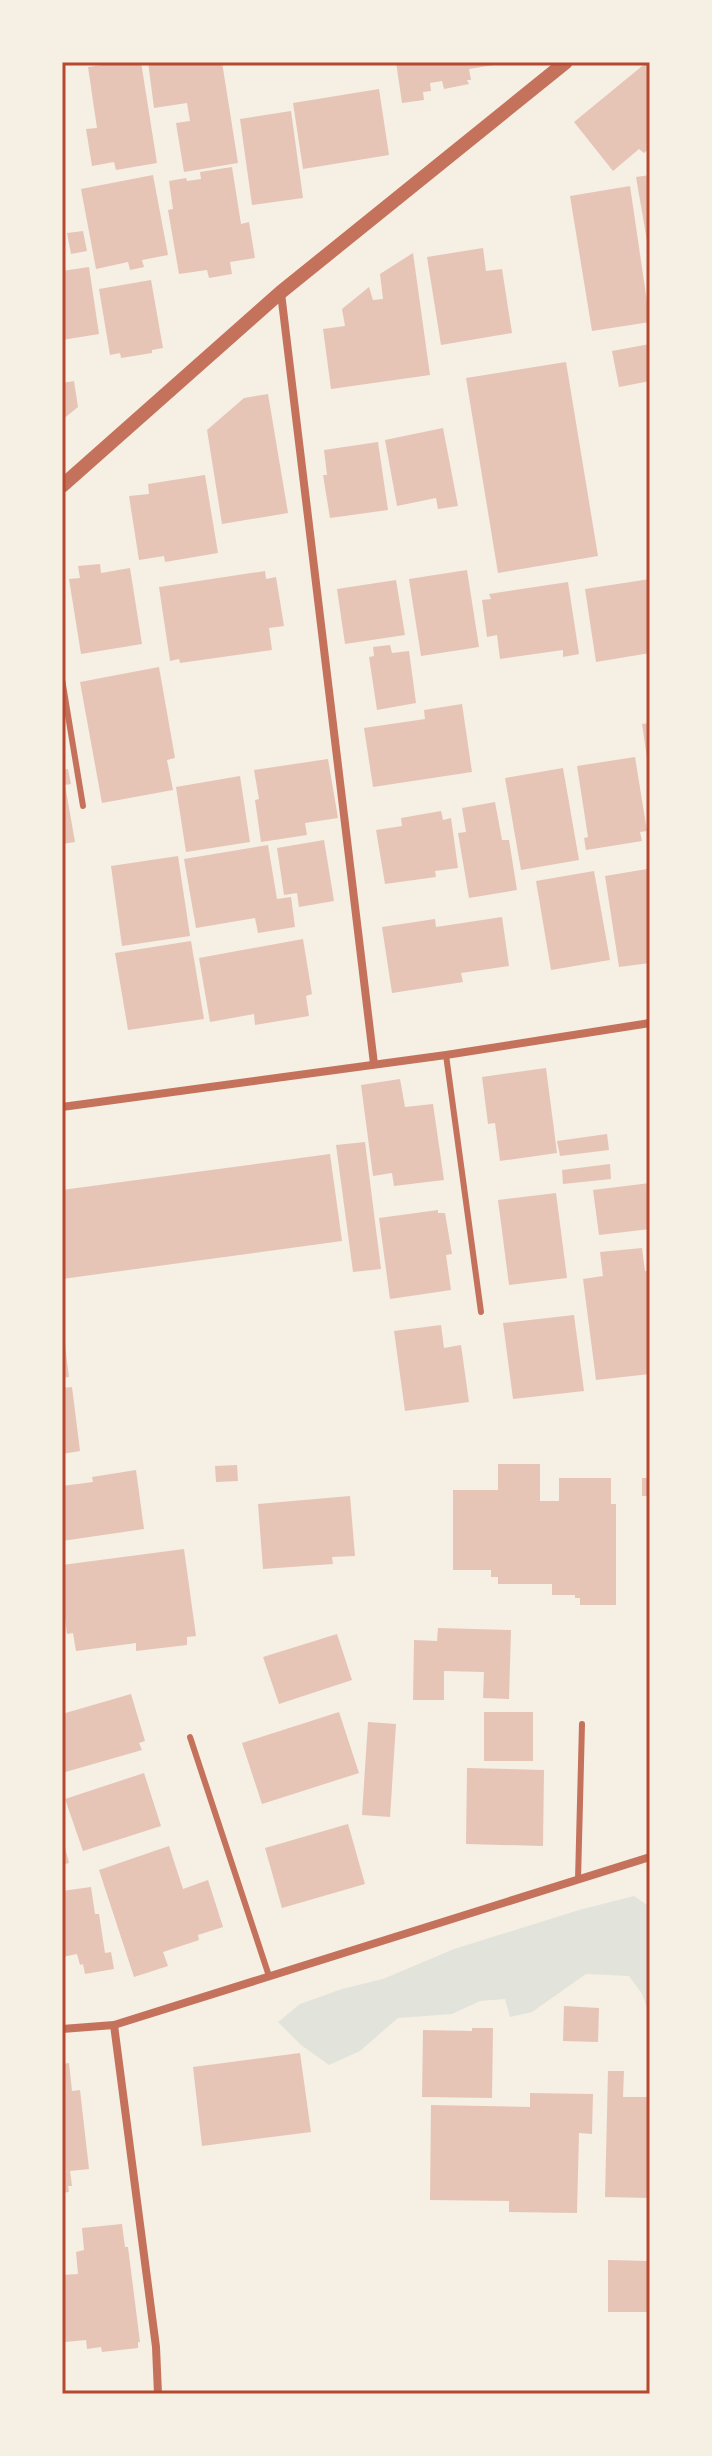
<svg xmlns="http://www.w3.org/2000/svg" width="712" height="2456" font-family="'DejaVu Sans',sans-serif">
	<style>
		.green { fill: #e2e4dc }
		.building { fill: #e6c5b7 }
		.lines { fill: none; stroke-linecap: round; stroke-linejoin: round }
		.service { stroke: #c5725c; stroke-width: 6 }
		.minor { stroke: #c5725c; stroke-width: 8 }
		.tertiary { stroke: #c5725c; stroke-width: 14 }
		.neatline { fill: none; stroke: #b5482f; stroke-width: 3 }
	</style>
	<rect width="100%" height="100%" fill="#f6efe4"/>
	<path class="green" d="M634,1896L650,1907V2016L642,1994L629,1976L586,1974L532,2012L510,2017L505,1999L480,2001L452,2014L398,2018L360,2051L329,2065L301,2045L278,2022L300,2004L342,1989L383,1979L454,1949L579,1910Z"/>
	<g class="building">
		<path d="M121,62H141L157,163L116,170L114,162L92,166L86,129L97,128L88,67Z"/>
		<path d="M148,62H222L238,163L184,172L176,123L190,121L187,103L154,108Z"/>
		<path d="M396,62H500V64L469,69L471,80H467L469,84L444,89L442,81L430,83L431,91L423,92L424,100L402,103Z"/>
		<path d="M647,62H650V148L644,153L639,149L613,171L574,122Z"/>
		<path d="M379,89L389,155L303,169L293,103Z"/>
		<path d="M291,111L303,198L252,205L240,119Z"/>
		<path d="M232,167L241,224L249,222L255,258L230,262L232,274L209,278L207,270L179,274L168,210L173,209L169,181L186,178L187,181L201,179L200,172Z"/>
		<path d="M153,175L168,255L142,260L144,267L130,270L128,262L96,269L81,189Z"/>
		<path d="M650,175V241H647L636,177Z"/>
		<path d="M630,186L650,322L592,331L570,196Z"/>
		<path d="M83,231L87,251L71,254L67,233Z"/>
		<path d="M483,248L486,271L502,269L512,333L441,345L427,257Z"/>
		<path d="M413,253L430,375L331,389L323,329L345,326L342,309L369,287L373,300L383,299L380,274Z"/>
		<path d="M89,267L99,334L62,340V271Z"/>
		<path d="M151,280L163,348L152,350V353L121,358L120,353L110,355L99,289Z"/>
		<path d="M650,344V381L619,387L612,351Z"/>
		<path d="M566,362L598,556L498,573L466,378Z"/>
		<path d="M74,381L78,407L62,420V383Z"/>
		<path d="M268,394L288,513L222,524L207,430L244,398Z"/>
		<path d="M443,428L458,506L438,509L436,498L397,506L385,440Z"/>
		<path d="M378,442L388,510L330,518L323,475H327L324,450Z"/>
		<path d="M205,475L218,553L165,562L164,556L139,560L129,496L149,494L148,484Z"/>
		<path d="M100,564L101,573L130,568L142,644L81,654L69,579L80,578L78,566Z"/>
		<path d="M467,570L479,647L421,656L409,579Z"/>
		<path d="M265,571L266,579L276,577L284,626L269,628L272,650L180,663L179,659L170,661L159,587Z"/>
		<path d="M650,579V653L596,662L585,589Z"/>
		<path d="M396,580L405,635L345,644L337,589Z"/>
		<path d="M568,582L579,654L563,657V650L500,659L497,635L487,637L482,600L491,599L489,594Z"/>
		<path d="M390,645L392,653L409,651L416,703L377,710L369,657L374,656L373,647Z"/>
		<path d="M159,667L175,758L167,760L173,790L102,803L80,682Z"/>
		<path d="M462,704L472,772L373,787L364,728L425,719L424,710Z"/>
		<path d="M650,723V765H648L642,724Z"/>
		<path d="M635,757L647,831L640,832L642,841L586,850L584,838L588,837L577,766Z"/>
		<path d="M328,759L338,818L305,823L307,835L261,842L255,800L259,799L254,770Z"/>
		<path d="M563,768L579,860L521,870L505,778Z"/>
		<path d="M68,769L71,784L65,785L75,842L62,844V770Z"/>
		<path d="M240,776L250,842L186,852L176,787Z"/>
		<path d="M495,802L502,840H509L517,890L469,898L458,833L466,832L462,808Z"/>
		<path d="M441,811L443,820L451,818L458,868L435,871L436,877L385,884L376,830L402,826L401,818Z"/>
		<path d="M324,840L334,901L299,907L297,893L284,895L277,848Z"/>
		<path d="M268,845L277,899L291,897L295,927L258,933L255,918L196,928L184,859Z"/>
		<path d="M178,856L190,936L122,946L111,866Z"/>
		<path d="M647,869L650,891V963L619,967L605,876Z"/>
		<path d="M594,871L610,960L551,970L536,881Z"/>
		<path d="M502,917L509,966L461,973L463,982L392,993L382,927L435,919L436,927Z"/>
		<path d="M303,939L312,994L306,996L309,1016L255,1025L254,1014L210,1022L199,958Z"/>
		<path d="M191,941L204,1019L128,1030L115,953Z"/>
		<path d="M546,1068L557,1153L500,1161L495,1123L488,1124L482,1077Z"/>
		<path d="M400,1079L405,1107L433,1104L444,1180L394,1186L392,1173L373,1176L361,1085Z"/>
		<path d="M607,1134L609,1150L560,1156L557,1141Z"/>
		<path d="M365,1142L381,1269L353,1272L336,1145Z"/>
		<path d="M330,1154L342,1241L62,1279V1190Z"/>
		<path d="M610,1164L611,1179L563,1184L562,1170Z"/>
		<path d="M650,1183V1229L599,1235L593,1190Z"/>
		<path d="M556,1193L567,1278L509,1285L498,1200Z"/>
		<path d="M438,1210V1213H445L452,1254L446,1255L451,1290L390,1299L379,1218Z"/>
		<path d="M642,1248L645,1271L650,1270V1374L596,1380L583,1279L603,1276L600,1252Z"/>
		<path d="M574,1315L584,1391L513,1399L503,1323Z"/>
		<path d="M441,1325L444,1348L461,1345L469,1402L405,1411L394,1331Z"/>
		<path d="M62,1337H64L69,1377L62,1378Z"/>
		<path d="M72,1387L80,1451L62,1454V1388Z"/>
		<path d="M498,1464H540V1501H559V1478H611V1504H616V1605H580V1598H575V1595H552V1584H498V1577H491V1570H453V1490H498Z"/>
		<path d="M237,1465L238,1481L216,1482L215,1466Z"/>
		<path d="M136,1470L144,1529L62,1541V1486L93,1482L92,1477Z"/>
		<rect x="642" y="1478" width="8" height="18"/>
		<path d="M350,1496L355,1556L332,1557L333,1564L263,1569L258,1504Z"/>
		<path d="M184,1549L196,1636L187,1637V1645L136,1651V1643L76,1651L73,1633L67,1634L62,1595V1565Z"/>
		<path d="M438,1628L511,1630L509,1699L483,1698L484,1672L444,1671V1700H413L414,1640L437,1641Z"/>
		<path d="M337,1634L352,1680L279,1704L263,1657Z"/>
		<path d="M131,1694L145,1741L139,1743L142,1750L62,1773V1714Z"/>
		<path d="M339,1712L359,1773L262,1804L242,1743Z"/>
		<rect x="484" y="1712" width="49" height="49"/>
		<path d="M368,1722L396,1724L390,1817L362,1815Z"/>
		<path d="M467,1768L544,1770L543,1846L466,1844Z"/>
		<path d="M144,1773L161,1826L83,1851L65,1799Z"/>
		<path d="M348,1824L365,1884L282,1908L265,1848Z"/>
		<path d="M62,1836L69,1863L62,1865Z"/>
		<path d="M169,1846L183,1889L208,1880L223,1927L198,1935L199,1940L163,1952L168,1966L134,1977L99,1870Z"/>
		<path d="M91,1887L95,1914H99L105,1953L111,1952L114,1969L85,1974L83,1964L80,1965L77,1954L62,1957V1891Z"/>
		<path d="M564,2006L599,2008L598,2042L563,2041Z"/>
		<path d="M472,2028H493L492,2098L422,2097L423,2030L472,2031Z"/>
		<path d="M300,2053L311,2132L202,2146L193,2067Z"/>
		<path d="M69,2063L72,2091L80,2090L89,2169L70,2171L72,2186H68L69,2192L62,2193V2064Z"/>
		<path d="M608,2071H624L623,2097H650V2198L605,2197Z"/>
		<path d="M530,2093L593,2094L592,2134L579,2133L577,2213L509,2212V2201L430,2200L431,2105L530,2107Z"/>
		<path d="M122,2224L125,2247H128L140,2342H138V2348L102,2352L101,2347L87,2349L86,2340L65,2342V2339H62V2275L78,2274L76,2252L84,2250L82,2228Z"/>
		<path d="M608,2260L650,2261V2312H608Z"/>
	</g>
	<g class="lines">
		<g class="service">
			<path d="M62,679L83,806"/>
			<path d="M446,1055L481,1312"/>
			<path d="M190,1737L269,1976"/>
			<path d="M578,1880L582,1724"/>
		</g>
		<g class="minor">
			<path d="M281,293L374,1064"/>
			<path d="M62,1107L446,1055L650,1023"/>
			<path d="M114,2025L156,2347L158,2394"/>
			<path d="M62,2029L114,2025L650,1857"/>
		</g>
		<path class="tertiary" d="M62,486L281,292L566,62"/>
	</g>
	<rect width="712" height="2456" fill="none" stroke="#f6efe4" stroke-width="128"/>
	<rect x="64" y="64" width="584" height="2328" class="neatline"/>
</svg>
